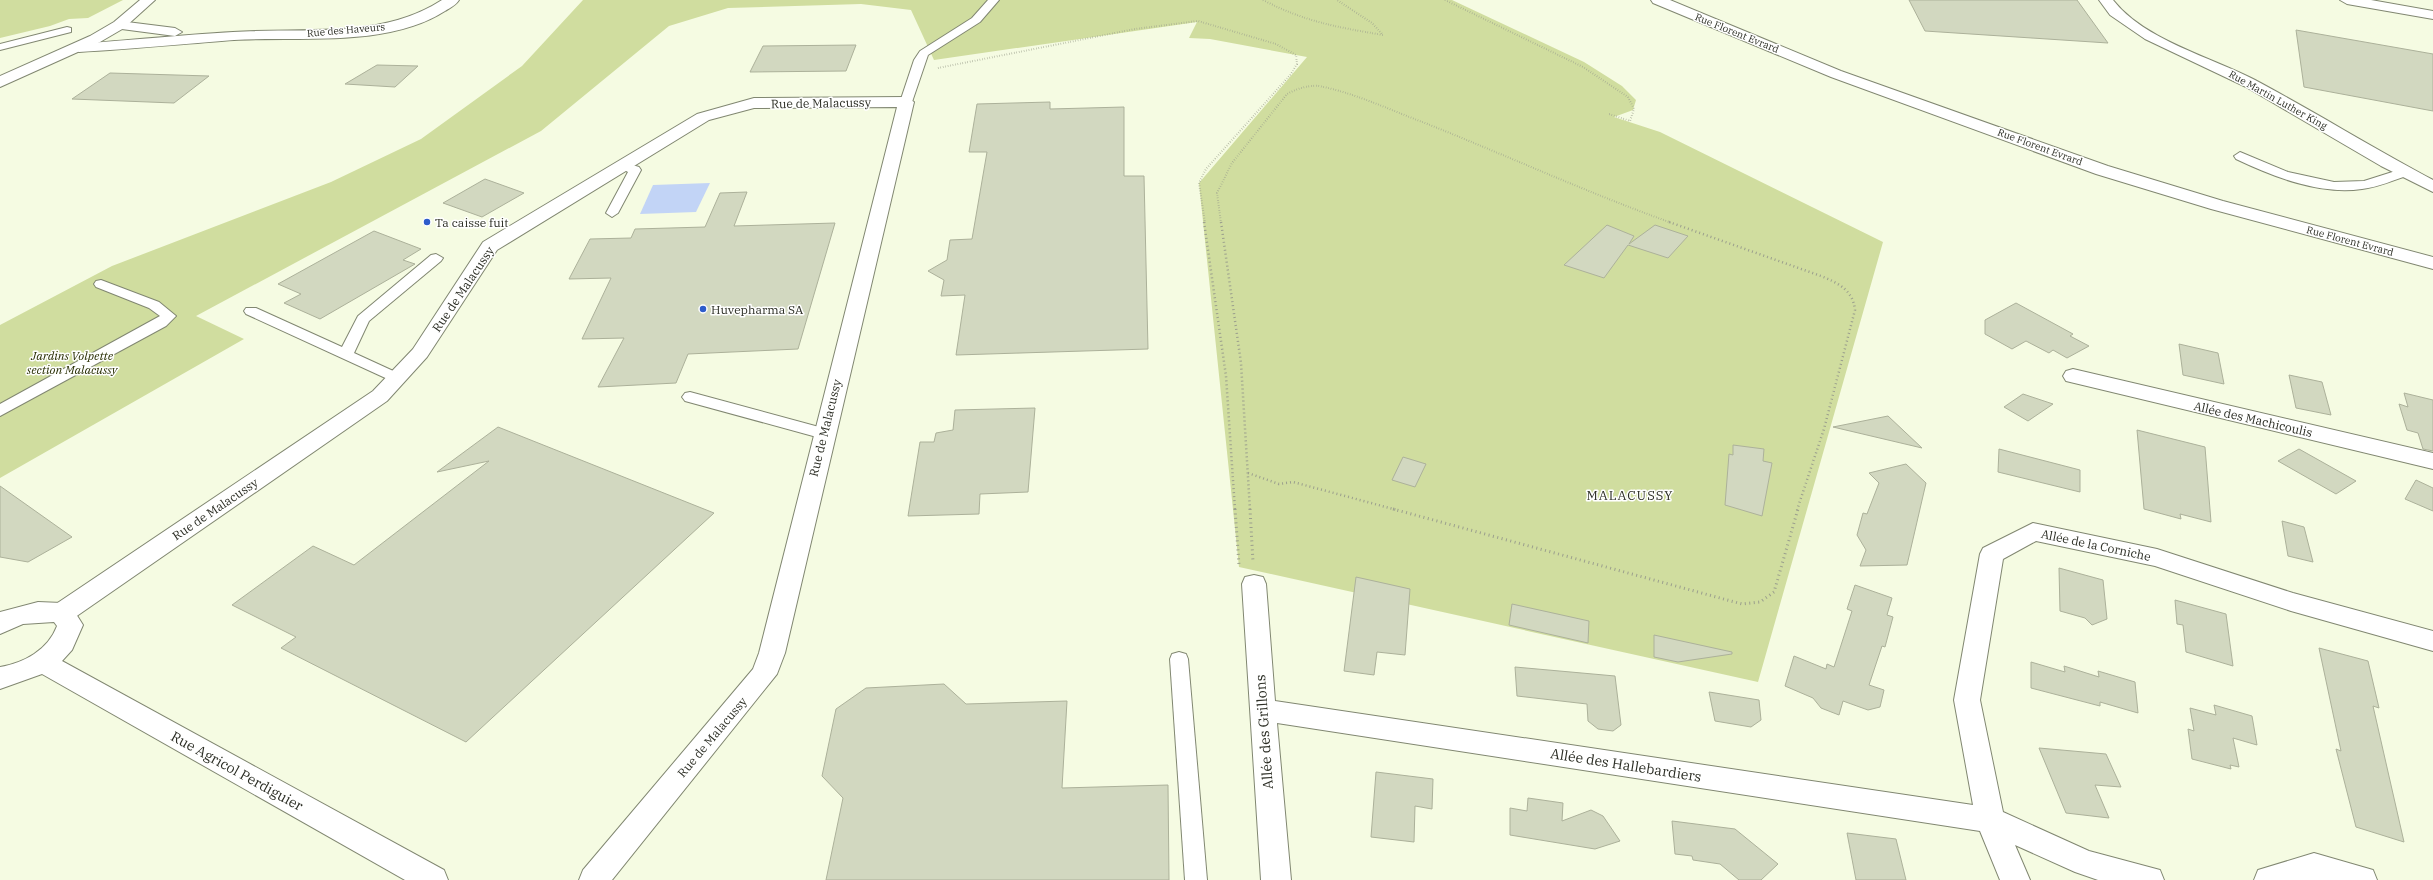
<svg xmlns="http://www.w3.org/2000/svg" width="2433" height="880" font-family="'IBM Plex Serif',serif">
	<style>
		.green { fill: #d0dd9f }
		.water { fill: #c2d4f6 }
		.building { fill: #d2d8c0; stroke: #acb19a }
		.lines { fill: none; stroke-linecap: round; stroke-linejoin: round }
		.service-casing { stroke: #818771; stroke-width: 2 }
		.minor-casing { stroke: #818771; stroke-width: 2 }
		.tertiary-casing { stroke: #818771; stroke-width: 2 }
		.secondary-casing { stroke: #818771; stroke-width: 2 }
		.path-far2 { stroke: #9b9f8d; stroke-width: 2; stroke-dasharray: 0.5 2; stroke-linecap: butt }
		.path-far1 { stroke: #9b9f8d; stroke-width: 2.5; stroke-dasharray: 1 3; stroke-linecap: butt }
		.path { stroke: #9b9f8d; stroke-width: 3; stroke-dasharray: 1 3.5; stroke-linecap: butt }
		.service { fill: #fff; fill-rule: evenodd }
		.minor { fill: #fff; fill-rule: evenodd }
		.tertiary { fill: #fff; fill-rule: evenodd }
		.secondary { fill: #fff; fill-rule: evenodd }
		.poi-dot { fill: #2d5ccb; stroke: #fff; stroke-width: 1.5 }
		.labels { text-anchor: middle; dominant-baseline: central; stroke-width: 3; stroke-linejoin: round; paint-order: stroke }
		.far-street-label { font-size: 10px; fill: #2c2e25; stroke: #fff }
		.street-label { font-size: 12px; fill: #2c2e25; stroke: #fff }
		.poi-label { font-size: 12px; fill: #2c2e25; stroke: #fff; text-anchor: start }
		.park-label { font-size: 12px; font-style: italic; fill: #282e03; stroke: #fff }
		.neighbourhood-label { font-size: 13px; letter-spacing: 1px; fill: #2c2e25; stroke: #fff }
		.near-street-label { font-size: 14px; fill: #2c2e25; stroke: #fff }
	</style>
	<rect width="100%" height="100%" fill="#f5fbe2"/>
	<g class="green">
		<path d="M0,0H123L88,18L69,19L50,26L0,38Z"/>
		<path d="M583,0H1452L1584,62L1622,86L1636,100L1633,110L1614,117L1660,132L1883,242L1758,682L1239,567L1199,183L1307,57L1210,39L1189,38L1197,22L934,60L911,10L861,4L728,8L669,26L541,131L196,316L244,339L0,478V325L112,266L331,182L421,139L522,66Z"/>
	</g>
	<path class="water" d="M710,183L696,212L640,214L653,185Z"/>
	<g class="building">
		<path d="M1909,0H2077L2108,43L1925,31Z"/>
		<path d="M2296,30L2433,54V111L2304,87Z"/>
		<path d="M856,45L846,71L750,72L763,46Z"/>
		<path d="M377,65L418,66L395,87L345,84Z"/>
		<path d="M110,73L209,76L174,103L72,99Z"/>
		<path d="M1050,102V109L1124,107V176H1144L1148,349L956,355L965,295L941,296L944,280L928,271L947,260L950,240L972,239L987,152H969L977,104Z"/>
		<path d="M485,179L524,193L482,217L443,203Z"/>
		<path d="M747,192L734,226L835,223L798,349L688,354L676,383L598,387L624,338L582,339L611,278L569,279L590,239L631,238L635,229L705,227L720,193Z"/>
		<path d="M1607,225L1634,236L1629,244L1655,225L1688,236L1668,258L1628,245L1604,278L1564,265Z"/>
		<path d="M374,231L421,249L403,260L415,264L320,319L284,303L301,294L278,284Z"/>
		<path d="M2016,303L2073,334L2070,336L2089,346L2067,358L2053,350L2049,353L2026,341L2012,349L1985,334V320Z"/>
		<path d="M2179,344L2218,353L2224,384L2183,375Z"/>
		<path d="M2289,375L2322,382L2331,415L2296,408Z"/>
		<path d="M2404,393L2433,400V451L2423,449L2418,433L2407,430L2399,404L2408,407Z"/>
		<path d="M2023,394L2053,404L2028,421L2004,407Z"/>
		<path d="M1035,408L1028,492L980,494L979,514L908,516L920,442H934L936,433L953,430L955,410Z"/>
		<path d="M1888,416L1922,448L1833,427Z"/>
		<path d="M498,427L714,513L466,742L281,648L296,637L232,605L313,546L354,565L489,461L437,472Z"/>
		<path d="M2137,430L2205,447L2211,522L2180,514L2181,519L2144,509Z"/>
		<path d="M1733,445L1764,449L1763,461L1772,463L1762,516L1725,505L1729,454L1733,455Z"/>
		<path d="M1999,449L2080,470V492L1998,472Z"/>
		<path d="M2299,449L2356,481L2336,494L2278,461Z"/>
		<path d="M1403,457L1426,464L1415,487L1392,480Z"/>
		<path d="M1906,464L1926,483L1907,565L1860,566L1866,550L1857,535L1863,513L1867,514L1879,483L1869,473Z"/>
		<path d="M2416,480L2433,488V511L2405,499Z"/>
		<path d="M0,486L72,537L28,562L0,557Z"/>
		<path d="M2282,521L2304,527L2313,562L2288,556Z"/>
		<path d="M2059,568L2103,580L2107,619L2092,625L2085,618L2060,611Z"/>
		<path d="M1356,577L1410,589L1405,655L1377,652L1374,675L1344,671Z"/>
		<path d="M1855,585L1892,598L1887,615L1893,617L1885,647L1882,646L1869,685L1884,690L1880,707L1868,710L1843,701L1839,715L1821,708L1813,698L1785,686L1794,656L1826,669L1827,664L1834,667L1852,611L1847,609Z"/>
		<path d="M2175,600L2226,614L2233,666L2186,652L2183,625L2177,624Z"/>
		<path d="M1512,604L1589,621L1588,643L1509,625Z"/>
		<path d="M1654,635L1732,652V654L1678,662L1654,657Z"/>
		<path d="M2319,648L2368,661L2379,708L2373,706L2404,842L2356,827L2336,749L2341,751Z"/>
		<path d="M2031,662L2065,672L2064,666L2099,677L2098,671L2135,682L2138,713L2100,702V706L2031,688Z"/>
		<path d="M1515,667L1615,676L1621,725L1613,731L1598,729L1588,721L1587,704L1517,696Z"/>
		<path d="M944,684L966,704L1067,701L1062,788L1168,785L1169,880H826L843,798L822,776L836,709L866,688Z"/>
		<path d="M1709,692L1759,700L1761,720L1751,727L1715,721Z"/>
		<path d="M2214,705L2252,716L2257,745L2233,738L2239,767L2230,765L2231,769L2192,759L2188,729L2194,731L2190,708L2216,715Z"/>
		<path d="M2039,748L2106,754L2121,787L2095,785L2109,818L2066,813Z"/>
		<path d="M1376,772L1433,779L1432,809L1415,806L1414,842L1371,837Z"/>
		<path d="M1528,798L1563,803L1562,821L1591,810L1603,816L1620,841L1595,849L1510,835V808L1527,811Z"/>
		<path d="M1672,821L1735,829L1778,864L1761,880H1739L1720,864L1693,860L1692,856L1675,854Z"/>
		<path d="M1847,833L1896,839L1906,880H1856Z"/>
	</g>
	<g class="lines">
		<g class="service-casing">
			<g id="service">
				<path d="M988,0H999L980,22L928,55L912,102L910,104H902L900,102L914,60L920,51L972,18Z"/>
				<path d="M67,27L71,28V32L0,50V44Z"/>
				<path d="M2240,152L2288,172L2334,182L2364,181L2405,168L2411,172L2409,175C2394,180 2379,187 2362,189C2319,195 2274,177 2236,159L2234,156Z"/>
				<path d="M623,162L639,167L641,170L618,213L612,217L606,213L628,172L617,166Z"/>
				<path d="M436,254L443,258L441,261L369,321L354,353L402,375L405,378L402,381H392L246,314L244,311L246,308H256L342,347L358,316L431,255Z"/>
				<path d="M101,280L159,302L176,316L166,326L0,416V404L160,316L149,308L96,287L94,284L96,281Z"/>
				<path d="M690,392L830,430L832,434L830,438L824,439L685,401L682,397L685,393Z"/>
				<path d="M1179,652L1186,654L1188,659L1207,880H1185L1170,659L1172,654Z"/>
			</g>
		</g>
		<g class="minor-casing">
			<g id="minor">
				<path d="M906,97L914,102L785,653L777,674L612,880H579L583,870L753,669L759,653L897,107L754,108L709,120L497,250L427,357L387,401L71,620L62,623L53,620L49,613L53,606L373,391L413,349L483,242L697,114L754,98Z"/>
				<path d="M2073,369L2433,453V469L2066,381L2063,376L2066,371Z"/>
				<path d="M2033,523L2157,549L2293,593L2433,631V651L2291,611L2155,566L2036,541L2003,559L1980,700L2003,812L2089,851L2160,870L2164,880H2098L2075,872L2015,845L2030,880H2000L1980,831L1277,723L1291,880H1261L1242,584L1245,577L1254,575L1263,577L1266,584L1275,701L1973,805L1954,700L1980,554L1983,548Z"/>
				<path d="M2314,853L2373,870L2377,880H2254L2258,870Z"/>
			</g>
		</g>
		<g class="tertiary-casing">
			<g id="tertiary">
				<path d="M442,0H459C456,5 450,8 445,11C388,48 298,36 234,40C182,44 131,49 79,52L72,48L79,44C130,40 182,35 233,32C303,27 381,40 442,0Z"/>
				<path d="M1651,0H1670L1841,71L2108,166L2223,201L2433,257V269L2211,209L2096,174L1831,77L1653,3Z"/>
				<path d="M2099,0H2113C2144,40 2211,57 2255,80C2315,112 2373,148 2433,180V192L2381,166L2246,87L2145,39L2110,15Z"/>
				<path d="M2340,0H2371L2433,11V19L2347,4Z"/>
				<path d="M119,21L175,28L182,32L175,36L114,28L112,25Z"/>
				<path d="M38,602L62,603L71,606L83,625L72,650L62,661L444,870L448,880H405L42,674L0,689V667C24,663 48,650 57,626L54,622L23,624L0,634V612Z"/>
			</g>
		</g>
		<g class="secondary-casing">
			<path id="secondary" d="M140,0H155L124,28L100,42L0,87V76L90,36L114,22Z"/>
		</g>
		<g class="path-far2">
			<path d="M1263,0C1306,22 1336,27 1383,35L1372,23L1337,0"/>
			<path d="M1445,0L1583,67L1628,97L1634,109L1630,121L1609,114"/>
			<path d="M938,68L1135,29L1198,21L1276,44L1296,55L1297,64L1291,74L1206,169L1199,183L1205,223"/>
			<path d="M1221,223L1217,193L1232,163L1287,94C1296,89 1308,85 1319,86C1355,93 1390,110 1425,123C1508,156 1588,193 1672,223"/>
		</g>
		<g class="path-far1">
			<path d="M1204,222L1226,376L1235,510"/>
			<path d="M1221,222L1241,363L1250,510"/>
			<path d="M1669,222L1821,276C1838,283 1853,290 1855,310L1824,429L1797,510"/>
			<path d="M1248,473L1279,484L1293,482L1397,510"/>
		</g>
		<g class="path">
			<path d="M1235,509L1239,565"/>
			<path d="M1250,509L1253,562"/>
			<path d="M1393,509L1742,604L1760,602L1774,592L1798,509"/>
		</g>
		<use href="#service" class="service"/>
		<use href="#minor" class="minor"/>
		<use href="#tertiary" class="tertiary"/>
		<use href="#secondary" class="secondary"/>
	</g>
	<g class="poi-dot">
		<circle cx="427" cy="222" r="4"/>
		<circle cx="703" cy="309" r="4"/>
	</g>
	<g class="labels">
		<g class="far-street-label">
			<text transform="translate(346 30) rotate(-5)">Rue des Haveurs</text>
			<text transform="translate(1737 33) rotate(22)">Rue Florent Evrard</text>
			<text transform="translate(2278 100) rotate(29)">Rue Martin Luther King</text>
			<text transform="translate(2040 147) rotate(20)">Rue Florent Evrard</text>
			<text transform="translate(2350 241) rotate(15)">Rue Florent Evrard</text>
		</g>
		<g class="street-label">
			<text transform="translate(821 103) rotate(-1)">Rue de Malacussy</text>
			<text transform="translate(463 289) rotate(-56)">Rue de Malacussy</text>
			<text transform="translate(2253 419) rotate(13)">Allée des Machicoulis</text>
			<text transform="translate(825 428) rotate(-76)">Rue de Malacussy</text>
			<text transform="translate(215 509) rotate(-34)">Rue de Malacussy</text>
			<text transform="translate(2096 545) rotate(12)">Allée de la Corniche</text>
			<text transform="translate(712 737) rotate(-50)">Rue de Malacussy</text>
		</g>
		<g class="poi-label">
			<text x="435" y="222">Ta caisse fuit</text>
			<text x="711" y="309">Huvepharma SA</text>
		</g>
		<g class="park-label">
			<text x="72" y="355">Jardins Volpette<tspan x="72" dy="14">section Malacussy</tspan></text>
		</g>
		<g class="neighbourhood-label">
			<text x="1630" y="495">MALACUSSY</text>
		</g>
		<g class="near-street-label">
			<text transform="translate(1264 732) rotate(-94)">Allée des Grillons</text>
			<text transform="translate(1626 765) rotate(9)">Allée des Hallebardiers</text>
			<text transform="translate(237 771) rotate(29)">Rue Agricol Perdiguier</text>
		</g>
	</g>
</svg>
